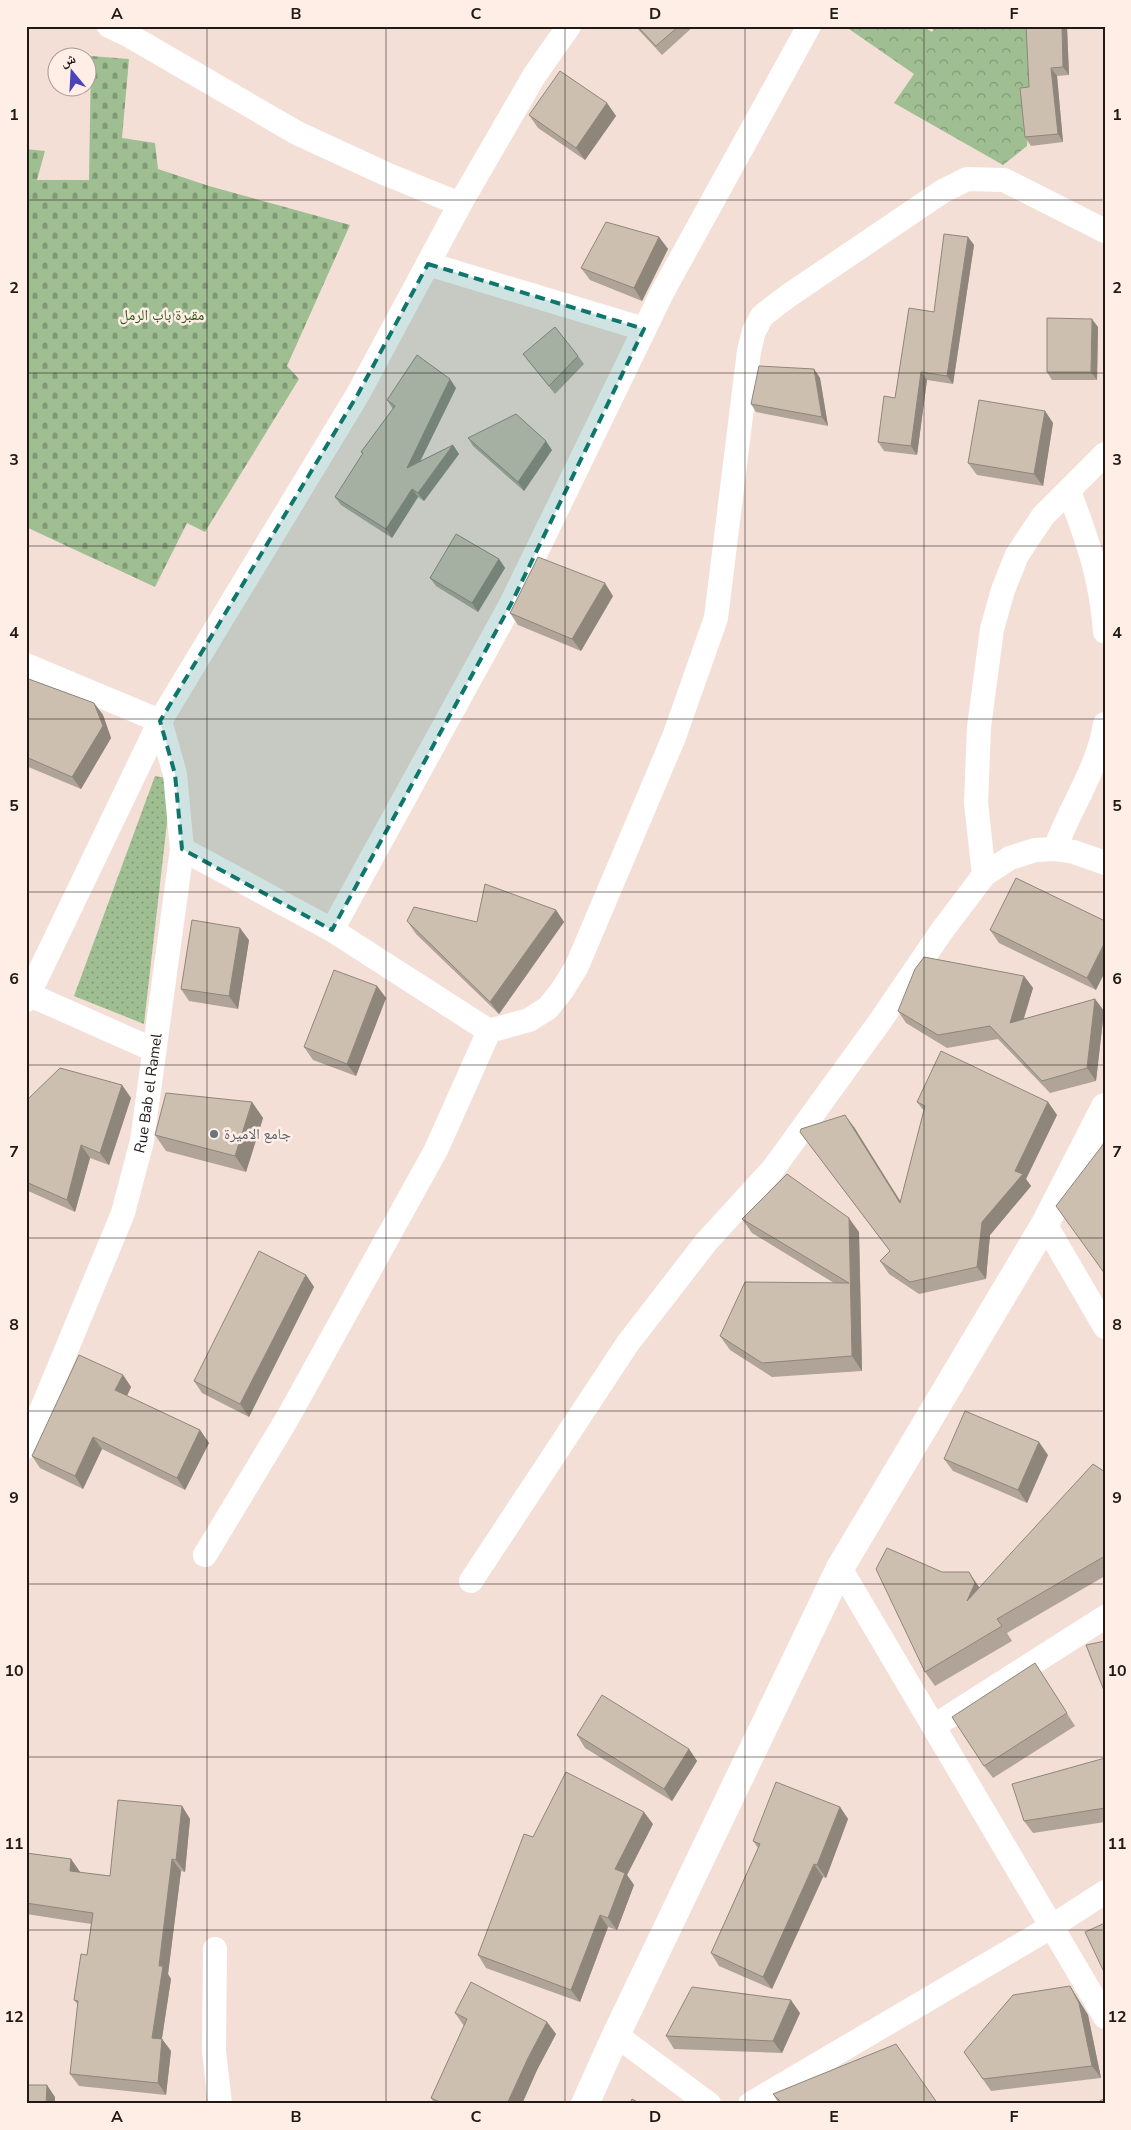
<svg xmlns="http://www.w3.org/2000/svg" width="1131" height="2130" font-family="'Nunito Sans','Noto Naskh Arabic',sans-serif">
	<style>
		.forest { fill: url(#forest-crowns) }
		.cemetery { fill: url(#cemetery-stones) }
		.park { fill: url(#park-dots) }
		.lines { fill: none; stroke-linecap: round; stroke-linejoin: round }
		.street { stroke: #fff; stroke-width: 24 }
		.secondary { stroke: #fff; stroke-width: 28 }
		.wall { fill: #afa497 }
		.shaded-wall { fill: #8f867b }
		.building { fill: #ccbfb0; stroke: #8f867b }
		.marked { fill: #0f766e; fill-opacity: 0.2; stroke: #0f766e; stroke-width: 4; stroke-dasharray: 10 6; stroke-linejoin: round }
		.grid { fill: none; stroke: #201916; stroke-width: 1; stroke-opacity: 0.55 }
		.worship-dot { fill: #6b7280; stroke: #feeee6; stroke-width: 2 }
		.labels { text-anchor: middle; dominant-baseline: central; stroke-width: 5; stroke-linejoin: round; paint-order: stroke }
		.park-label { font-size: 15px; fill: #325c1b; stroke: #feeee6 }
		.street-label { font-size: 15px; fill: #201916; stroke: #feeee6 }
		.worship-label { font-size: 15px; fill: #5b616d; stroke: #feeee6; text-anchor: start }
		.neatline { fill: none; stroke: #201916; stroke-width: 2 }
		.grid-label { font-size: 16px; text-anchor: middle; font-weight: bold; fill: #201916 }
	</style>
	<defs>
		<pattern id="forest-crowns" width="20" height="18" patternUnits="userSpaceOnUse" patternTransform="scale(1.25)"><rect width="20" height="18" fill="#9fbf92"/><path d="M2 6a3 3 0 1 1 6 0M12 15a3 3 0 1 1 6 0" fill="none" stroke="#819a76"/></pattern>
		<pattern id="cemetery-stones" width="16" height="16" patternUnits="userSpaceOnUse" patternTransform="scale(1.25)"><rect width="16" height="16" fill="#9fbf92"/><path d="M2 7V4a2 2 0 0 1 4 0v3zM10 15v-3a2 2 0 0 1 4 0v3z" fill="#819a76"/></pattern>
		<pattern id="park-dots" width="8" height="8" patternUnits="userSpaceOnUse" patternTransform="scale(1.25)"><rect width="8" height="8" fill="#9fbf92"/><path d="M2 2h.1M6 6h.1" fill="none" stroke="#819a76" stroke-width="1.8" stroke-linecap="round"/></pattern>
	</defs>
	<rect width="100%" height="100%" fill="#f4dfd7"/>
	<path class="forest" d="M851,26H921L932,32L935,26H1032L1027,146L1003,165L894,103L914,74L849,29Z"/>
	<path class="cemetery" d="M91,56L129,59L122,138L155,143L158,169L209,186L350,225L287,366L299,379L205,532L187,523L155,587L26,527V149L45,151L37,180H89Z"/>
	<path class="park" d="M155,776L172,779L144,1024L74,996Z"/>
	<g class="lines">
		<g class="street">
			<path d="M109,26L130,36L297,133L386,174L460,204"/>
			<path d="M428,264L644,329"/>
			<path d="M1069,491C1088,542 1101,577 1105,632"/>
			<path d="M26,665L160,721L26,1000"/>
			<path d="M182,849L332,930L511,604L663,291L809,26"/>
			<path d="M1055,849C1070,807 1098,769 1105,724"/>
			<path d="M984,875L976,803L979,727L992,629L1003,590L1017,555L1043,516L1105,454"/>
			<path d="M332,930L489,1031L529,1020L548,1008L563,989L577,966L674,737L716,618L749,351L754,331L762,316L788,296L943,191L967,179L1004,180L1105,231"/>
			<path d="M30,995L154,1050"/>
			<path d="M1045,1224L1105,1327"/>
			<path id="s1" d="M26,1447L123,1213L142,1141L182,849L175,774L160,721L358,394L460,204L534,76L569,26"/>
			<path d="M205,1555L287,1419L436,1150L489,1031"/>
			<path d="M840,1568L1105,2017"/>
			<path d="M471,1581L628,1343L707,1241L773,1169L881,1020L941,932L984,875L1010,858L1035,850L1055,849L1074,852L1105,863"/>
			<path d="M934,1726L1105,1617"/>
			<path d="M215,1949L214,2051L220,2104"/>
			<path d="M616,2035L709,2104"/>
			<path d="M750,2104L1051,1927L1105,1892"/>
		</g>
		<path class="secondary" d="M585,2104L616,2035L840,1568L1045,1224L1105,1107"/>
	</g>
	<g class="wall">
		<path d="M635,26H694L662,55Z"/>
		<path d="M1026,26L1067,27L1069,75L1057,76L1063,142L1031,146L1025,137L1029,87Z"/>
		<path d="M607,103L616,116L585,160L538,128L529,115Z"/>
		<path d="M659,237L668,249L642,301L590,280L581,268Z"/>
		<path d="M968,237L974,245L953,384L927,380L917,455L884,451L878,442L895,398Z"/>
		<path d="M1098,327L1097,380H1052L1047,372Z"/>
		<path d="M523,354L578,356L584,364L555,394Z"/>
		<path d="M814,369L820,378L828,426L756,412L751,404Z"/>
		<path d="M456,388L420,461L453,445L459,454L424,501L418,497L392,538L341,505L335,497L363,454L361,452L393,409L387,400Z"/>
		<path d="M1045,411L1053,423L1043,486L977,475L968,463Z"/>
		<path d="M468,438L552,450L524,491L473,446Z"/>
		<path d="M499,559L505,568L478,612L436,586L430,578Z"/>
		<path d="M613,596L581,651L518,625L510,613Z"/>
		<path d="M26,678L94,703L103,715L111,738L81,789L26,766Z"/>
		<path d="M556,910L564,922L499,1014L416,934L407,921L477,922Z"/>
		<path d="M1105,921L1096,990L999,943L990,930Z"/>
		<path d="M249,940L238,1009L189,1001L181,989Z"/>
		<path d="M1024,976L1033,988L1023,1019L1095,999L1104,1011L1096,1081L1050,1093L998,1039L947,1048L906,1023L898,1011Z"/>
		<path d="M377,986L386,998L356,1076L313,1060L304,1047Z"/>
		<path d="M122,1085L131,1098L109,1165L90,1158L75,1212L26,1190V1101Z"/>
		<path d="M252,1102L263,1118L246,1172L166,1151L155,1135Z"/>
		<path d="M917,1102H1048L1057,1115L1026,1179L1031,1186L990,1235L986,1279L919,1294L889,1274L880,1261L890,1251L800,1132L854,1127L900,1202L924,1111Z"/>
		<path d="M742,1219L859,1232L862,1371L772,1377L730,1350L720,1336L834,1283L752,1233Z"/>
		<path d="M306,1275L314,1287L249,1417L202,1393L194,1381Z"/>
		<path d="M123,1375L131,1387L127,1396L200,1430L209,1443L185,1490L102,1449L83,1489L40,1468L32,1456Z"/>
		<path d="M1048,1455L1027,1503L953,1471L944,1459Z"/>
		<path d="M1105,1472V1576L1007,1633L1012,1641L935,1686L925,1672L979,1588Z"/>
		<path d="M1035,1663L1075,1726L993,1778L984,1766Z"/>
		<path d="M577,1735L689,1749L697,1761L672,1801L585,1748Z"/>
		<path d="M1105,1758V1822L1033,1833L1024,1821Z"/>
		<path d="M182,1806L190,1819L185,1872L181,1871L168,1974L171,1979L162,2039L171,2051L166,2095L79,2086L70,2074L78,2005L74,2000L87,1955L91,1924L26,1914V1853L71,1859L80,1872V1873L110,1876Z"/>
		<path d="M840,1807L848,1819L826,1878L823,1877L772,1989L719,1966L711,1953L758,1848L753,1841Z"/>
		<path d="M653,1824L627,1875L634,1885L617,1930L608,1927L580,2002L486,1968L478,1955L533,1837Z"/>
		<path d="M1070,1986L1078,1999L1088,2015L1101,2078L991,2091L964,2052Z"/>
		<path d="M455,2013L547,2022L556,2034L537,2070L522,2104H435L431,2098L464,2026Z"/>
		<path d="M800,2013L782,2053L674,2049L666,2036Z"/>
		<path d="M773,2094L938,2104H779Z"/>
	</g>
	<g class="shaded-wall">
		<path d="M1062,26L1067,27L1069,75L1063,67Z"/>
		<path d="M1051,68L1057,76L1063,142L1058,134Z"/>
		<path d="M607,103L616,116L585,160L576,148Z"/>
		<path d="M659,237L668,249L642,301L634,288Z"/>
		<path d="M968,237L974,245L953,384L947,376Z"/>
		<path d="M1092,319L1098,327L1097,380L1091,372Z"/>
		<path d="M814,369L820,378L828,426L822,417Z"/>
		<path d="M921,372L927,380L917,455L911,446Z"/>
		<path d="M450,379L456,388L413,476L407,468Z"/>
		<path d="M1045,411L1053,423L1043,486L1034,474Z"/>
		<path d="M546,441L552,450L524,491L518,482Z"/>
		<path d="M453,445L459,454L424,501L418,493Z"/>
		<path d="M412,489L418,497L392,538L386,529Z"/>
		<path d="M499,559L505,568L478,612L472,603Z"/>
		<path d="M605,583L613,596L581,651L572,639Z"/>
		<path d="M94,703L103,715L111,738L81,789L72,777Z"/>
		<path d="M556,910L564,922L499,1014L490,1002Z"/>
		<path d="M240,928L249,940L238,1009L229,996Z"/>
		<path d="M1105,942V972L1096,990L1087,978Z"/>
		<path d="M1024,976L1033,988L1019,1035L1010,1023Z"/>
		<path d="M377,986L386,998L356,1076L347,1064Z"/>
		<path d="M1095,999L1104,1011L1096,1081L1087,1068Z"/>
		<path d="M122,1085L131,1098L109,1165L100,1153Z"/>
		<path d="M252,1102L263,1118L246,1172L235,1156Z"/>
		<path d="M1048,1102L1057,1115L1026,1179L1031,1186L990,1235L986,1279L977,1267L982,1222L1015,1171Z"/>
		<path d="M845,1115L854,1127L909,1215L900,1203Z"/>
		<path d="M81,1145L90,1158L75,1212L67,1200Z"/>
		<path d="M849,1218L859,1232L862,1371L852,1356Z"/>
		<path d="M306,1275L314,1287L249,1417L240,1404Z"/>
		<path d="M123,1375L131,1387L124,1402L115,1390Z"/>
		<path d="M200,1430L209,1443L185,1490L177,1478Z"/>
		<path d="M93,1437L102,1449L83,1489L75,1476Z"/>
		<path d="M1039,1442L1048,1455L1027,1503L1018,1490Z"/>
		<path d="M969,1572L979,1587L985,1597L967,1601Z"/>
		<path d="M689,1749L697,1761L672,1801L664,1789Z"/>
		<path d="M182,1806L190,1819L185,1872L176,1860Z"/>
		<path d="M840,1807L848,1819L826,1878L817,1865Z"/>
		<path d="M644,1812L653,1824L627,1875L634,1885L617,1930L608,1918L615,1869Z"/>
		<path d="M71,1859L80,1872L78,1884L70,1871Z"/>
		<path d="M172,1859L181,1871L168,1974L171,1979L160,2050L152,2038L159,1966Z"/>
		<path d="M814,1864L823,1877L772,1989L763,1977Z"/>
		<path d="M600,1915L608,1927L580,2002L571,1990Z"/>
		<path d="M1070,1986L1078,1999L1088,2015L1101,2078L1092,2066Z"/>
		<path d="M791,2000L800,2013L782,2053L773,2041Z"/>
		<path d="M547,2022L556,2034L537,2070L522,2104H507L528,2058Z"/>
		<path d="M162,2039L171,2051L166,2095L158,2083Z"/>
		<path d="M47,2085L55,2097V2104H46Z"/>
	</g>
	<g class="building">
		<path d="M637,26H679L656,46Z"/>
		<path d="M1026,26H1062L1063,67L1051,68L1058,134L1025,137L1020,88L1029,87Z"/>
		<path d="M560,71L607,103L576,148L529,115Z"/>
		<path d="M606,222L659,237L634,288L581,268Z"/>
		<path d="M944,234L968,237L947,376L921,372L911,446L878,442L884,396L895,398L909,308L934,312Z"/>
		<path d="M1047,318L1092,319L1091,372H1047Z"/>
		<path d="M555,327L578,356L549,386L523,354Z"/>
		<path d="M417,355L450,379L407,468L453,445L418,493L412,489L386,529L335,497L363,453L361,452L395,406L387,400Z"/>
		<path d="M759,366L814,369L822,417L751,404Z"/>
		<path d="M979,400L1045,411L1034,474L968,463Z"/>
		<path d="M516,414L546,441L518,482L468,438Z"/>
		<path d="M456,534L499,559L472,603L430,578Z"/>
		<path d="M538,557L605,583L572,639L510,613Z"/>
		<path d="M26,678L94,703L103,726L72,777L26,757Z"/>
		<path d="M1016,878L1105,921V942L1087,978L990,930Z"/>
		<path d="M485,884L556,910L490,1002L407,921L414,907L477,922Z"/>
		<path d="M192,920L240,928L229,996L181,989Z"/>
		<path d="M924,957L1024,976L1010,1023L1095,999L1087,1068L1042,1081L990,1026L938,1035L898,1011L915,969Z"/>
		<path d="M334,970L377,986L347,1064L304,1047Z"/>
		<path d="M941,1051L1048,1102L1015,1171L1023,1174L982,1222L977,1267L910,1282L880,1261L890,1251L800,1132L801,1129L845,1115L900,1203L925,1106L917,1102Z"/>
		<path d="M60,1068L122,1085L100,1153L81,1145L67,1200L26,1182V1101Z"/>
		<path d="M166,1093L252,1102L235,1156L155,1135Z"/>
		<path d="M1105,1142V1274L1056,1206Z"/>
		<path d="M787,1174L849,1218L852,1356L762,1363L720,1336L745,1282L849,1283L742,1219Z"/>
		<path d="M259,1251L306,1275L240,1404L194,1381Z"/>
		<path d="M79,1355L123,1375L115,1390L200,1430L177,1478L93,1437L75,1476L32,1456Z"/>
		<path d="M965,1411L1039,1442L1018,1490L944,1459Z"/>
		<path d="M1093,1464L1105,1472V1556L997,1619L1002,1626L925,1672L876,1569L887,1548L942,1572H969L975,1583L967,1601Z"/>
		<path d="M1105,1641V1693L1086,1645Z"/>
		<path d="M1035,1663L1067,1713L984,1766L952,1717Z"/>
		<path d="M602,1695L689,1749L664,1789L577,1735Z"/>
		<path d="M1105,1758V1808L1024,1821L1012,1784Z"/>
		<path d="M566,1772L644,1812L615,1869L625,1873L608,1918L600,1915L571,1990L478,1955L524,1834L533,1837Z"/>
		<path d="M776,1782L840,1807L817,1865L814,1864L763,1977L711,1953L760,1844L753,1841Z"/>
		<path d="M118,1800L182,1806L176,1860L172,1859L159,1966H163L152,2038L162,2039L158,2083L70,2074L78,2001L74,2000L81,1954L87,1955L93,1913L26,1903V1853L71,1859L70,1871L110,1876Z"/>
		<path d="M1105,1923V1974L1085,1932Z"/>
		<path d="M471,1982L547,2022L528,2058L507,2104H444L431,2098L467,2019L455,2013Z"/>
		<path d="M1070,1986L1079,2003L1092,2066L983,2079L964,2052L1013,1995Z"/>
		<path d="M692,1987L791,2000L773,2041L666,2036Z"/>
		<path d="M896,2044L938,2104H783L773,2094Z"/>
		<path d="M26,2085H47L46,2104H26Z"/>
		<path d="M1105,2098V2104H1095Z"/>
		<path d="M632,2099L641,2104H630Z"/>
	</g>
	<path class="marked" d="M428,264L644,329L511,604L332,930L182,849L175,774L160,721L358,394Z"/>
	<path class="grid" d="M207,26V2104M386,26V2104M565,26V2104M745,26V2104M924,26V2104M26,200H1105M26,373H1105M26,546H1105M26,719H1105M26,892H1105M26,1065H1105M26,1238H1105M26,1411H1105M26,1584H1105M26,1757H1105M26,1930H1105"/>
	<circle class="worship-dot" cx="214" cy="1134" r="5"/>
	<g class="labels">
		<g class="park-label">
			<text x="162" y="315">مقبرة باب الرمل</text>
		</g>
		<g class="street-label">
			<text stroke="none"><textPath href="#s1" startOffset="376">Rue Bab el Ramel</textPath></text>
		</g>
		<g class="worship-label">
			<text x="224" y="1134">جامع الاميرة</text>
		</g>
	</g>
	<rect width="1131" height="2130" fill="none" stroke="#feeee6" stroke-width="55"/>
	<g transform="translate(72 72) rotate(342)"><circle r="24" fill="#feeee6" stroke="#a59993"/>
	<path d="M0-4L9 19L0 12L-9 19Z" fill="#4c42b9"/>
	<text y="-8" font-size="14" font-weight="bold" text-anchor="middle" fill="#201916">ش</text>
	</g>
	<rect x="28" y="28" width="1076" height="2074" class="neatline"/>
	<g class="grid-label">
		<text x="117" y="19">A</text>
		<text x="296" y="19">B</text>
		<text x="476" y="19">C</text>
		<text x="655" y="19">D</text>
		<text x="834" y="19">E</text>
		<text x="1014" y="19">F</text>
		<text x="14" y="120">1</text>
		<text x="1117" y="120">1</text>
		<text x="14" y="293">2</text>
		<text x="1117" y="293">2</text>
		<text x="14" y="465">3</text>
		<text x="1117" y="465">3</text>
		<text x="14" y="638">4</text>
		<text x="1117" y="638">4</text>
		<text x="14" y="811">5</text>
		<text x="1117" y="811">5</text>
		<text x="14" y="984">6</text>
		<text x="1117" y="984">6</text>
		<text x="14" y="1157">7</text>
		<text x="1117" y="1157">7</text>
		<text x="14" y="1330">8</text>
		<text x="1117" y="1330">8</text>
		<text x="14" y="1503">9</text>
		<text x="1117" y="1503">9</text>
		<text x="14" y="1676">10</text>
		<text x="1117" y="1676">10</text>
		<text x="14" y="1849">11</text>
		<text x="1117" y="1849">11</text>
		<text x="14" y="2022">12</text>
		<text x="1117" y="2022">12</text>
		<text x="117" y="2122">A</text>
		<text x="296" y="2122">B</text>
		<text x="476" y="2122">C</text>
		<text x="655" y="2122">D</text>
		<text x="834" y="2122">E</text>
		<text x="1014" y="2122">F</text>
	</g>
</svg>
